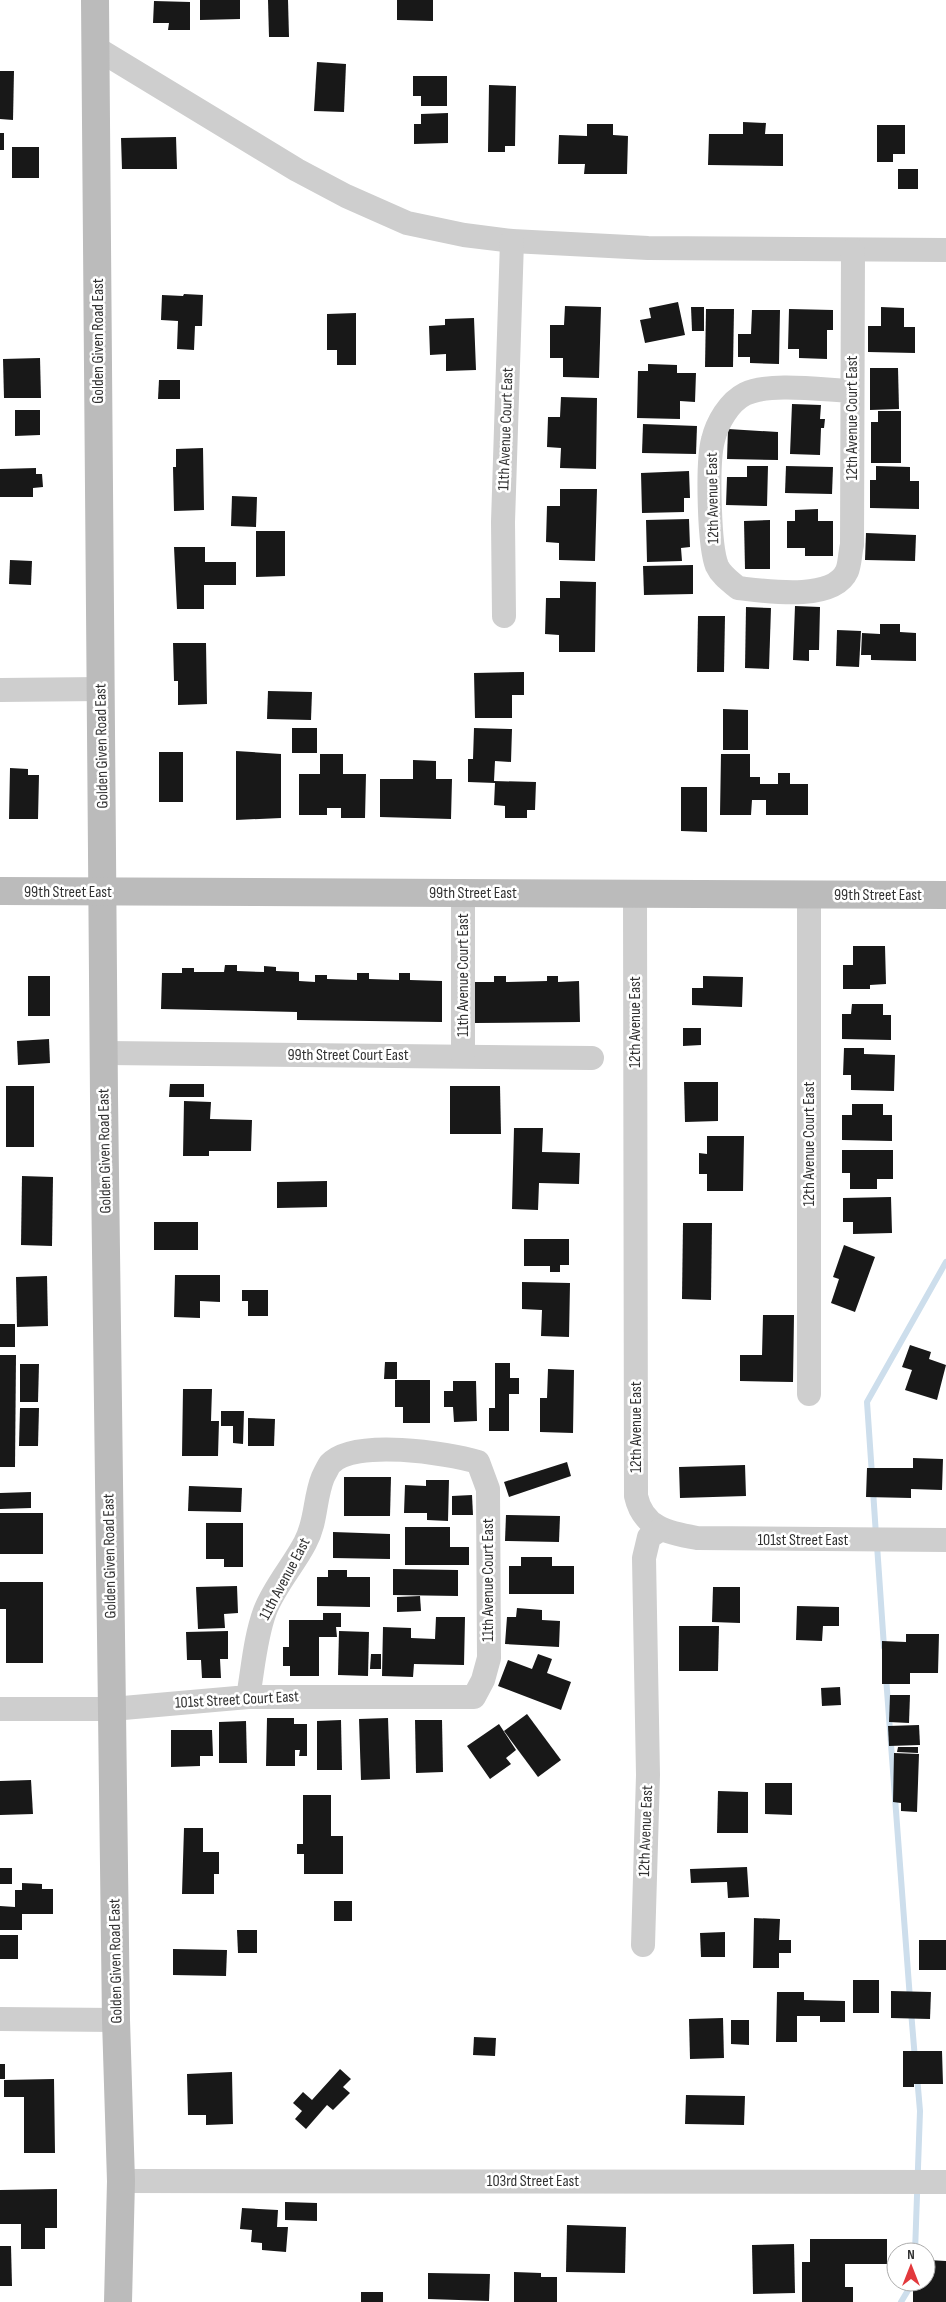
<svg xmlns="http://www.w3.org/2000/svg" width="946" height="2302" font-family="'Sofia Sans Condensed',sans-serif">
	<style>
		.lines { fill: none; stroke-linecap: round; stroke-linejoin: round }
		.stream { stroke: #cddeec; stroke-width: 6 }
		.building { fill: #181818 }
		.street { stroke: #cecece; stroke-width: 24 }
		.secondary { stroke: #bbb; stroke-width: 28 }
		.labels { text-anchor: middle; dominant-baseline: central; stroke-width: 5; stroke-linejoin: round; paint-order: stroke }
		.street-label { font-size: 16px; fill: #313131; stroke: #fff }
	</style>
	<rect width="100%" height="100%" fill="#fff"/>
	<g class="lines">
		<g class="stream">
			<path d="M872,1475L867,1402L946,1262"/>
			<path d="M873,1490L876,1535"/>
			<path d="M877,1545L884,1647"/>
			<path d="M886,1677L910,1999"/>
			<path d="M911,2011L915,2059"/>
			<path d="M915,2252L920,2111L917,2076"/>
			<path d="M901,2302L913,2282"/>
		</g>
	</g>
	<g class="building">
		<path d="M200,0H240V19L200,20Z"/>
		<path d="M268,0H288L289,37H269Z"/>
		<path d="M397,0H433V21L397,20Z"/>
		<path d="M154,1L190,2V30H168L169,23H153Z"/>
		<path d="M317,62L346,64L344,112L314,111Z"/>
		<path d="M0,71H14L13,120L0,119Z"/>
		<path d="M413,76H447V106H421V96H413Z"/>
		<path d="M489,85L516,86L515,146H505V152H488Z"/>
		<path d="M448,113V143L414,144V124H421V114Z"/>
		<path d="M743,122L766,123L765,134H783V166L708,165L709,134H743Z"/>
		<path d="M587,124H613V135L628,136L627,174H584L585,164H558L559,135L587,136Z"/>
		<path d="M877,125H905V154H893V162H877Z"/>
		<rect x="0" y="133" width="4" height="17"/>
		<path d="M176,137L177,169H122L121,138Z"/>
		<rect x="12" y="147" width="27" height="31"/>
		<rect x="898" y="169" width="20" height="20"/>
		<path d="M184,294L203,295L202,326H195L194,350L177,349L178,321L161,320L162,295L183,296Z"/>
		<path d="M678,302L685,335L645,343L640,320L651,318L649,308Z"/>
		<path d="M565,306L601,307L599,378L563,377V358H550V325H564Z"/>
		<path d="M691,307H704V331H692Z"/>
		<path d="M881,307L904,308V327H915V353L868,352V326H881Z"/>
		<path d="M706,309H734L733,367H705Z"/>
		<path d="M789,309L833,310V330H827V359L799,358V349H788Z"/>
		<path d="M752,310H780L779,364L750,363V357H738V334H751Z"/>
		<path d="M356,313V365H337V350H327V314Z"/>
		<path d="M474,318L476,370L446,371V354L430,355L429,326L445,325V319Z"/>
		<path d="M40,358L41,398H4L3,359Z"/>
		<path d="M648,364L677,365V373H696L695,402L680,401V419L637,418L638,371H648Z"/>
		<path d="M870,368H898L899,409L870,410Z"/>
		<path d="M159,380H180V399H158Z"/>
		<path d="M561,397L597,398L596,469L560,468L561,448L547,447L548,417H560Z"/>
		<path d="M792,404L821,405L820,419H825L824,428H821L820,455L790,454Z"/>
		<path d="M15,410H40V435L15,436Z"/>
		<path d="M878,411H901V463H871V422H878Z"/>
		<path d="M643,424L697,426L696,454L642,453Z"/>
		<path d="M728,429L778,432V460L727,459Z"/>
		<path d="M203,448L204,510L174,511L173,467H176V449Z"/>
		<path d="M747,466H768L767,506L726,505L727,477H747Z"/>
		<path d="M786,466L833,467L832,494L785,493Z"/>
		<path d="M876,466L910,467V481H919V509L870,508V480H876Z"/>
		<path d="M36,468V474H42L43,487L33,488V497H0V469Z"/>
		<path d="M689,471L690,498H684V512L642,513L641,473Z"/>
		<path d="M560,489H597L595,561L559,560V543L546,542L547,506H560Z"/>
		<path d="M232,496L257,497L256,527L231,526Z"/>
		<path d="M818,509V521H833V556H805V548H787V521H795V510Z"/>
		<path d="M689,519L690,547L681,548L682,561L647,562L646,520Z"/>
		<path d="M770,520V569H745L744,521Z"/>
		<path d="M256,531H285V576L256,577Z"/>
		<path d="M866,533L916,535L915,561L865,560Z"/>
		<path d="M174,547H205V562H236V585H204V609H177Z"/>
		<path d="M10,560L32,561L31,585L9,584Z"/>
		<path d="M693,565V594L644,595L643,566Z"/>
		<path d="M560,581L596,582L595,652H559V635L545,634L546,598H560Z"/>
		<path d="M795,606L820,607L819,650H809V661L793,660Z"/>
		<path d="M746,607L771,608L769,669L745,668Z"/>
		<path d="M698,616H725L724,672H697Z"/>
		<path d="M880,624H900V632L916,633V661L871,660V655H861L862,633L880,634Z"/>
		<path d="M837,630L861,631L859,667L836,666Z"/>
		<path d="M173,643H206L207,704L178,705V681H174Z"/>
		<path d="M524,672V695H512V718H475L474,673Z"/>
		<path d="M268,691L312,692L311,720L267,719Z"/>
		<path d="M723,709L748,710V750H723Z"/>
		<rect x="292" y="728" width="25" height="25"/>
		<path d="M474,728L512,729L511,762L495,761L494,781L536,782L535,810H527V818H505V806L494,805L495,783L468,782V759H473Z"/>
		<path d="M236,751L281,754V818L236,820Z"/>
		<rect x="159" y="752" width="24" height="50"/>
		<path d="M320,754H343V774H366L365,818H341V808H327V815H299V774H320Z"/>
		<path d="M721,754H750V777H760V784H778V773H790V784H808V815H766V800H752L751,815H720Z"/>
		<path d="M413,760L436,761V779H452L451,819L380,817V779H413Z"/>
		<path d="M10,768L28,769V775H39L38,819H9Z"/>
		<path d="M681,787H707V832L681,831Z"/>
		<path d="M853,946H885L886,984L870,985V989H843V965H853Z"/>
		<path d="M225,965H237V971L264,972V966L276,967V971L299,972V981L315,982V975H327V979L357,980V973H369V979L399,980V973H410V980L442,981V1022L297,1020V1012L161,1009L162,973H182V968H194V972H224Z"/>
		<rect x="28" y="976" width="22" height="40"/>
		<path d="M494,976H506V982L547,981V976H558V982L579,981L580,1022L474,1023L473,982H494Z"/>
		<path d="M703,976L743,977L742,1007L692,1005V988H703Z"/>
		<path d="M852,1004H883V1015H891V1040L842,1039V1014H851Z"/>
		<path d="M683,1028H701V1045L683,1046Z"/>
		<path d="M49,1039L50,1063L18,1065L17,1041Z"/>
		<path d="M844,1048H864V1054L895,1055L894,1091L851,1090V1075H843Z"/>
		<path d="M684,1082H718V1121L685,1122Z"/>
		<path d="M170,1084H204V1097H169Z"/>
		<rect x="6" y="1086" width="28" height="61"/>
		<path d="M450,1086H500L501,1134H450Z"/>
		<path d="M184,1101L211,1102L210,1119L252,1120L251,1151H209V1156H183Z"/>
		<path d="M852,1104H883V1115H892V1141L842,1140V1115H852Z"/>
		<path d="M514,1128H543L542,1152L580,1153L579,1184L539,1183L538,1210L512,1209Z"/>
		<path d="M707,1136H744L743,1191H707V1174H699V1153L707,1154Z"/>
		<path d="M842,1150H893V1179H877V1189H850V1173H842Z"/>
		<path d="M22,1176L53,1177L52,1246L21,1245Z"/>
		<path d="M327,1181V1207L277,1208V1182Z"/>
		<path d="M891,1197L892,1233L853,1234V1222H843V1198Z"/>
		<rect x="154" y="1222" width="44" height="28"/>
		<path d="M683,1223H712L711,1300L682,1299Z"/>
		<path d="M524,1239H569V1265H560V1272H550V1266H524Z"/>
		<path d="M844,1245L875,1257L855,1312L831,1303L839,1279L833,1277Z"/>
		<path d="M175,1275H220V1302L200,1301V1318L174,1317Z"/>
		<path d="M47,1276L48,1326L17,1327L16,1277Z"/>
		<path d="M522,1282L570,1283L569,1337L541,1336L542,1310L522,1309Z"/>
		<path d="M242,1290H268V1316H248V1301H242Z"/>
		<path d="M763,1315H794L793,1382L740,1381V1355H762Z"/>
		<rect x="0" y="1324" width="15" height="23"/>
		<path d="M910,1345L931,1352L929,1359L946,1365L937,1400L905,1390L912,1370L902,1367Z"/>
		<path d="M0,1355H16L15,1467H0Z"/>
		<path d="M385,1362H397V1379H384Z"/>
		<path d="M495,1363H510V1378H519V1394H509V1431H489V1408H495Z"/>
		<path d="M20,1364H39L38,1402H20Z"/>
		<path d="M548,1369L574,1370L573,1433L540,1432V1398H547Z"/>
		<path d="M395,1380H430V1423H403V1407H395Z"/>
		<path d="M453,1381H476L477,1421L454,1422L453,1407H444V1391H453Z"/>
		<path d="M183,1389H212L211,1421H219L218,1456H182Z"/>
		<path d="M20,1408H39L38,1446H19Z"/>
		<path d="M221,1411H244L243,1444L233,1443V1426H221Z"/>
		<path d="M248,1418L275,1419L274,1446H248Z"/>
		<path d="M913,1458L943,1459L942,1490L911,1489V1498L866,1497L867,1468H913Z"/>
		<path d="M567,1462L571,1476L509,1497L504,1482Z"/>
		<path d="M745,1465L746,1496L680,1498L679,1467Z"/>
		<path d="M344,1477H391L390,1516H344Z"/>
		<path d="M426,1480H449L448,1521L427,1520V1513H404L405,1485L426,1486Z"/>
		<path d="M189,1486L242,1488L241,1512L188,1511Z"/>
		<path d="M31,1492V1508L0,1509V1493Z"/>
		<path d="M472,1495L473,1515H452V1496Z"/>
		<rect x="0" y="1513" width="43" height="41"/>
		<path d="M506,1515L560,1516L559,1542L505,1541Z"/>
		<path d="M206,1523H243V1567H224V1559H206Z"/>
		<path d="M405,1527H450V1547H469V1565H405Z"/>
		<path d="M333,1532L390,1534V1559L333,1558Z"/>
		<path d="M521,1557H552V1566H574V1594H509V1566H521Z"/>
		<path d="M393,1569L458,1570V1596L393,1595Z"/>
		<path d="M328,1570H347V1577H370V1607L317,1606V1577H328Z"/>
		<path d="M0,1582H43V1663H6V1609H0Z"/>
		<path d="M237,1586L238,1613L224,1614L225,1628L198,1629L196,1587Z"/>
		<path d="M713,1587H740V1623L712,1622Z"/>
		<path d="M420,1596L421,1611L397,1612V1597Z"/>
		<path d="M797,1606L839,1607V1626H823L822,1641L796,1640Z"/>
		<path d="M517,1608L542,1610V1620L560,1621L559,1647L505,1644L507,1617H516Z"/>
		<path d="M323,1613H341V1627H336L337,1637H319V1676H290V1666H283V1647H289V1620H323Z"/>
		<path d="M436,1617H465L464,1665L414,1664L413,1677L382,1676L383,1627L411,1628V1638L435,1639Z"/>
		<path d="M679,1626H719L718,1671H679Z"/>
		<path d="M228,1631V1659H220L221,1678H202L201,1660H187L186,1632Z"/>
		<path d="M339,1631L369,1632L368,1676L338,1675Z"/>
		<path d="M906,1634H939L938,1673H910V1684H882V1641L906,1642Z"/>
		<path d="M371,1654H381V1669H370Z"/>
		<path d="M538,1654L552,1659L547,1673L571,1682L561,1710L498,1686L508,1660L532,1669Z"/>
		<path d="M840,1687L841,1705L822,1706L821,1688Z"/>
		<path d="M890,1695H910L909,1723L889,1722Z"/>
		<path d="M527,1714L561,1760L538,1777L504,1731Z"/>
		<path d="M267,1718H294V1724H307V1756H299L300,1750H295V1766H266Z"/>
		<path d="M388,1718L390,1779L361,1780L359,1719Z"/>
		<path d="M341,1720L342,1770H317V1721Z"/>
		<path d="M415,1720H442L443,1772L416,1773Z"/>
		<path d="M246,1721L247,1763H219V1722Z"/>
		<path d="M499,1724L516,1750L506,1758L511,1764L490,1779L467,1746Z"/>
		<path d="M919,1725L920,1745L889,1746L888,1726Z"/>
		<path d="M171,1730H212L213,1756H200V1766L171,1767Z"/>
		<path d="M898,1747H918V1753L897,1752Z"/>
		<path d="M894,1753L919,1754L917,1812L901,1811V1803L893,1802Z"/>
		<path d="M31,1780L33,1814L0,1815V1781Z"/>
		<path d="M765,1783H792V1815L765,1814Z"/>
		<path d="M718,1791L748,1792V1833H717Z"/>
		<path d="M303,1795H331V1836H343V1874H304V1854H297V1844H303Z"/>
		<path d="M184,1828H203V1852H219V1874H214V1894H182Z"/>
		<path d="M747,1867L749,1897L728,1898L727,1882L691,1883L690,1869Z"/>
		<rect x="0" y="1868" width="12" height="16"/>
		<path d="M22,1883L42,1884V1889H53V1914H22V1930H0V1906L15,1907V1890H22Z"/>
		<rect x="334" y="1901" width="18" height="20"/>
		<path d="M754,1918L780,1919L779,1940H791V1953H779V1968H753Z"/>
		<path d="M237,1930H257V1953H238Z"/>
		<path d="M725,1932V1957H701L700,1933Z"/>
		<rect x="0" y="1935" width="18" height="24"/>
		<rect x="919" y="1940" width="27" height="30"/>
		<path d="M173,1949L227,1950L226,1976L173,1975Z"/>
		<rect x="853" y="1980" width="26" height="33"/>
		<path d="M891,1991L931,1992L930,2019L891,2018Z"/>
		<path d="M777,1992H804V2000L845,2001V2022H820V2016H797V2042H776Z"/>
		<path d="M723,2018L724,2058L690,2059L689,2019Z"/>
		<path d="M731,2020H749V2045L731,2044Z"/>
		<path d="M474,2037L496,2038L495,2056L473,2055Z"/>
		<path d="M903,2051H942L943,2084H914V2087H903Z"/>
		<rect x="0" y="2064" width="5" height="15"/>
		<path d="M340,2069L351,2079L343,2087L350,2093L333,2110L327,2105L306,2129L295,2119L302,2111L293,2103L303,2092L312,2100Z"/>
		<path d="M232,2072L233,2124L206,2125V2115H188L187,2074Z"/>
		<path d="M54,2079L55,2153H24V2097H4V2080Z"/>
		<path d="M686,2095L745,2096L744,2125L685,2124Z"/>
		<path d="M57,2189V2228H45V2249H21V2224H0V2190Z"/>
		<path d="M285,2202L317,2203V2221L285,2220Z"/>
		<path d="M242,2208L278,2210L277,2227H288L286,2252L262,2250V2243L251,2242L252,2230L240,2229Z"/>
		<path d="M567,2225L626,2227L625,2273L566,2272Z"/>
		<path d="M810,2239H887V2264H845V2287H853V2302H802V2262H810Z"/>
		<path d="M794,2244L795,2293L753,2294L752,2245Z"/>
		<path d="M0,2246H11L12,2286H0Z"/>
		<path d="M928,2260L946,2261V2302H913V2282L928,2280Z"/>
		<path d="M514,2272L541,2273V2277H557V2302H514Z"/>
		<path d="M428,2273L490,2274L489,2301L428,2299Z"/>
		<rect x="361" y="2292" width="22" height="10"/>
	</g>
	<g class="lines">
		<g class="street">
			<path d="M96,48L297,170L346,196L407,223L464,235L512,241L648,248L946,250"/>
			<path d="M852,391C824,390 770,382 745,394C729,402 717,423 713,440C707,462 709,546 717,566C721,575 731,582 738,588C765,591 833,602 847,571C850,564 850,552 852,545L853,250"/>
			<path d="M504,616L503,522L512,241"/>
			<path d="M0,690L102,689"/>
			<path d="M635,894L636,1496C643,1528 668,1533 697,1538L946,1540"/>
			<path d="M809,895V1394"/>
			<path d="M105,1053L592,1058"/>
			<path d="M463,1056V893"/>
			<path d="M0,1709H112L248,1697H474L483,1680L489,1658L488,1489L478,1462C447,1453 354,1438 330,1464C328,1467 325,1473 323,1477C314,1499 317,1521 305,1543C293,1566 274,1587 265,1611C255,1638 253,1669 248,1697"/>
			<path d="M643,1945L648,1775L644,1558L649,1537L660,1530"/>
			<path d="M0,2019L116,2020"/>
			<path d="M121,2181L946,2182"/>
		</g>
		<g class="secondary">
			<path d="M95,0L104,1097L116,2020L121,2181L118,2302"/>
			<path d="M0,891L946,895"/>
		</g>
	</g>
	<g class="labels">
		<g class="street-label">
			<text transform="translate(98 341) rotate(-90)">Golden Given Road East</text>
			<text transform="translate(852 418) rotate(-90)">12th Avenue Court East</text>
			<text transform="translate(506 429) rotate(-88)">11th Avenue Court East</text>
			<text transform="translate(713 498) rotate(-91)">12th Avenue East</text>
			<text transform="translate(102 746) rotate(-91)">Golden Given Road East</text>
			<text x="68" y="892">99th Street East</text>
			<text x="473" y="893">99th Street East</text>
			<text x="878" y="895">99th Street East</text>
			<text transform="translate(463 975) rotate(-90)">11th Avenue Court East</text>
			<text transform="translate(635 1022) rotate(-90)">12th Avenue East</text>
			<text x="348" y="1055">99th Street Court East</text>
			<text transform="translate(809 1144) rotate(-90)">12th Avenue Court East</text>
			<text transform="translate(105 1151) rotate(-91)">Golden Given Road East</text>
			<text transform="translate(636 1427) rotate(-90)">12th Avenue East</text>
			<text x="803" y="1540">101st Street East</text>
			<text transform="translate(110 1556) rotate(-91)">Golden Given Road East</text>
			<text transform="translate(285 1579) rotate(-62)">11th Avenue East</text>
			<text transform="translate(488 1580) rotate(-90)">11th Avenue Court East</text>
			<text transform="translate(237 1700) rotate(-3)">101st Street Court East</text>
			<text transform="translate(646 1831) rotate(-88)">12th Avenue East</text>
			<text transform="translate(116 1961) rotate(-91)">Golden Given Road East</text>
			<text x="533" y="2181">103rd Street East</text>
		</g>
	</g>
	<g transform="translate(911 2267)"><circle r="24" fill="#ffffff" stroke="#adadad"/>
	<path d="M0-4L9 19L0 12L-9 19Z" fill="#e2393d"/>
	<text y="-8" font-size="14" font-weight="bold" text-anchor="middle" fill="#313131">N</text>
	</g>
</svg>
